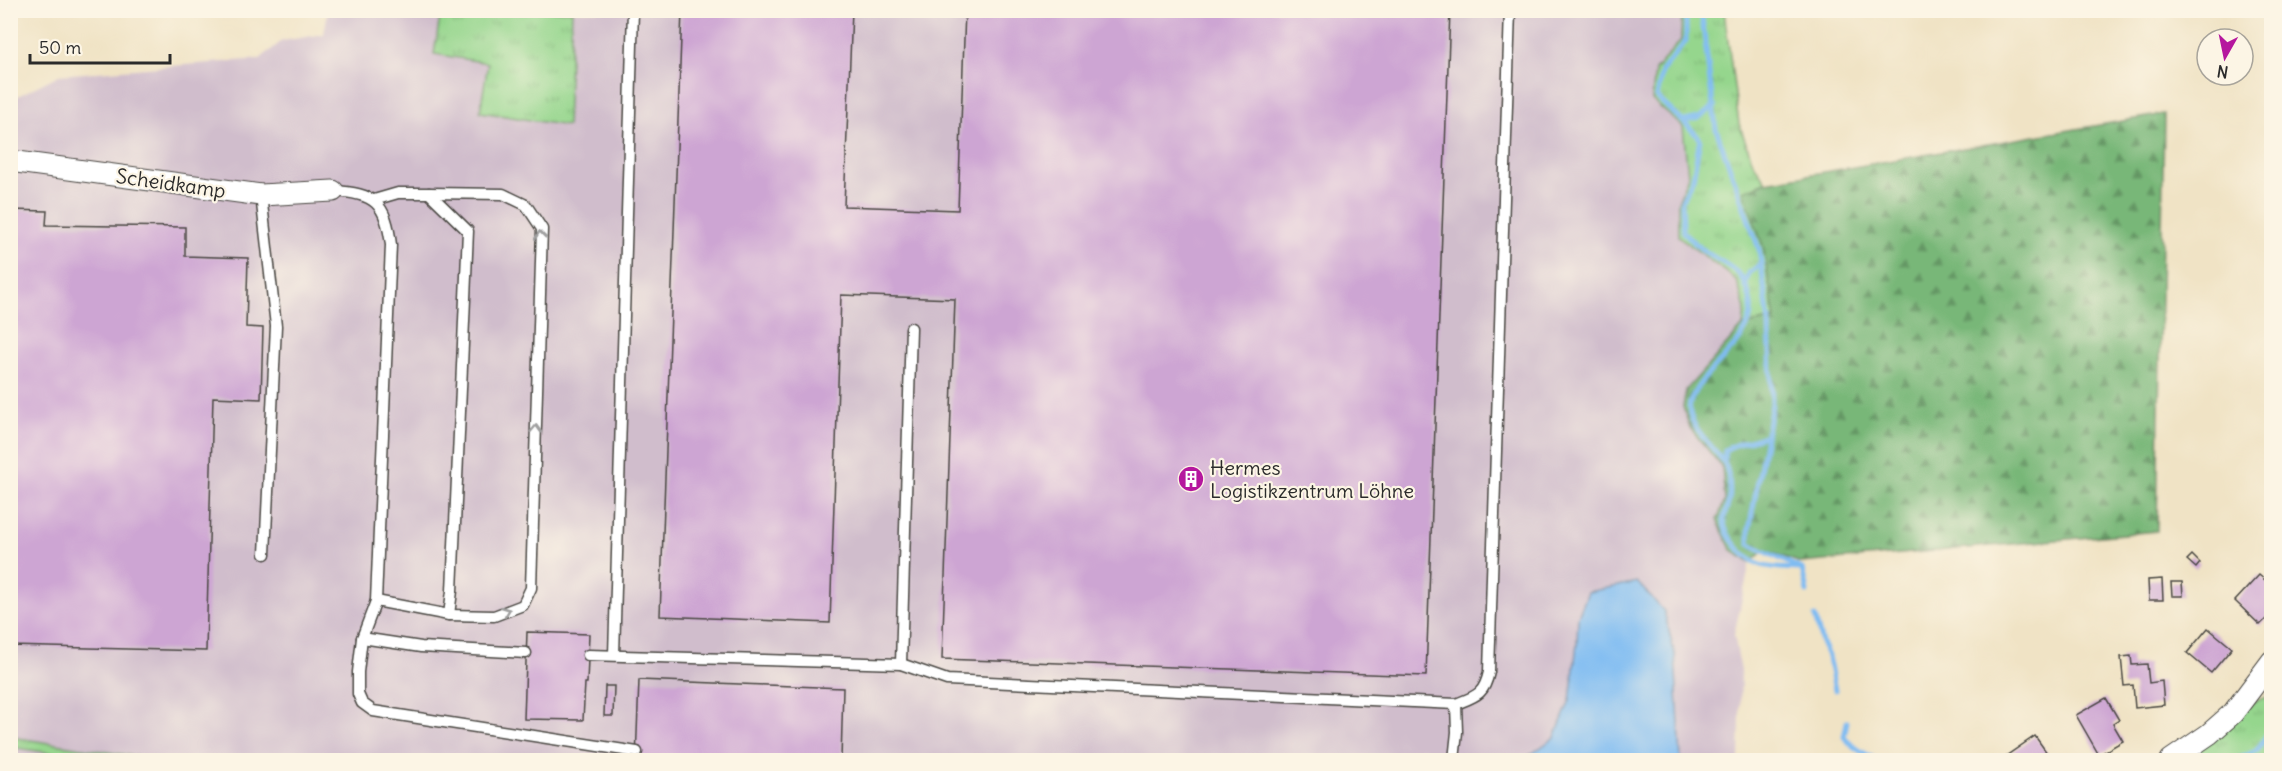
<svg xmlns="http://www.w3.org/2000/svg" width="2282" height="771" font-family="Delius,sans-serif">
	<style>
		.industrial { fill: #d0bdcc }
		.grass { fill: url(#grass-tufts); stroke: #60805c; stroke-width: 1.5 }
		.forest { fill: url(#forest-firs); stroke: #527152; stroke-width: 1.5 }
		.water { fill: #7fbcf2; stroke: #55748e; stroke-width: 1.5 }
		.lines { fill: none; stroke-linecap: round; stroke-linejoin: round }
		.stream { stroke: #7fbcf2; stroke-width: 5 }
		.building { fill: #cda5d3 }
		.lane-casing { stroke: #494742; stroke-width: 13 }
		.street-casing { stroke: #494742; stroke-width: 23 }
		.lane { stroke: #fff; stroke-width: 10 }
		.street { stroke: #fff; stroke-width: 21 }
		.rail-casing { stroke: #2b2b2b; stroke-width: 7 }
		.rail { stroke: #fcf5e5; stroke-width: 4.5; stroke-dasharray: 14; stroke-linecap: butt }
		.oneway { stroke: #a0a0a0 }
		.labels { text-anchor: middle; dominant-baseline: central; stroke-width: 4.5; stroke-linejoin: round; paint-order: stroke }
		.street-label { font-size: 20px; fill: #2b2b2b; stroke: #fcf5e5 }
		.poi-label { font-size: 20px; fill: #2b2b2b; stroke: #fcf5e5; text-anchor: start }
	</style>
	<defs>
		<pattern id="grass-tufts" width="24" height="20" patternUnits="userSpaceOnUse" patternTransform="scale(1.5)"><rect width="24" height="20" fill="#95d68d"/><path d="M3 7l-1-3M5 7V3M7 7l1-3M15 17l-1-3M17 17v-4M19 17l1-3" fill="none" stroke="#81b87a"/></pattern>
		<pattern id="forest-firs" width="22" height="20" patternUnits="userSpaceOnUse" patternTransform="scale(1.5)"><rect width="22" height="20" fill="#78b778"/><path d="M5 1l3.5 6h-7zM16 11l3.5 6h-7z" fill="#639563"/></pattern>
	</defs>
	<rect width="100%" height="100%" fill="#fcf5e5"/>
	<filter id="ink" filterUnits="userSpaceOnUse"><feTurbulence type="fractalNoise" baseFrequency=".0167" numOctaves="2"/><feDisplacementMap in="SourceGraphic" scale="12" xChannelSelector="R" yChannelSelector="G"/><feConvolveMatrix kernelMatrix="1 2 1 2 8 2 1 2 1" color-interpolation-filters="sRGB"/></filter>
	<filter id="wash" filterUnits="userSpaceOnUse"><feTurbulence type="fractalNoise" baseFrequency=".008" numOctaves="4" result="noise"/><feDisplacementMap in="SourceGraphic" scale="24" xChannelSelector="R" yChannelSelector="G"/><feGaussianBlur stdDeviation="1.35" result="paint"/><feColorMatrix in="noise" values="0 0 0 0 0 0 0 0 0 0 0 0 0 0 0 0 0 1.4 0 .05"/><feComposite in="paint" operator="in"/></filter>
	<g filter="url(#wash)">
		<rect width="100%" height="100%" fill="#f0e3c5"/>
		<g class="industrial">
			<path d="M328,11H441L434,54L488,63L567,125L572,11H1682L1681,40L1655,70L1683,126L1688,176L1678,202V236L1737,281L1745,309L1743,326L1686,390L1690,428L1722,467L1731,549L1750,563L1734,635L1741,671L1739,760H1681L1678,724L1578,617L1577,644L1570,700L1556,737L1523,760H159L11,737L10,100L59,75L260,59L282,41L324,34Z"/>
			<path d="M11,747L97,760H11Z"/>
		</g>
		<g class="grass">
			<path d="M441,11H572L567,126L480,112L488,63L434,54Z"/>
			<path d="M1682,11H1724L1739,124L1753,162L1766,182L1744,191L1763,246L1775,319L1743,326L1745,309L1737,281L1678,236V202L1688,176L1683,127L1652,100L1655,70L1681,40Z"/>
			<path d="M2270,696L2271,760H2180L2253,702Z"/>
			<path d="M11,737L159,760H97L11,747Z"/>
		</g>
		<path class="forest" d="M2164,114L2157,531L1801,563L1765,550L1750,563L1731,549L1717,520L1725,500L1722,467L1690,428L1683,407L1686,390L1743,326L1775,319L1763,246L1743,191L1766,182Z"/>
		<path class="water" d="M1637,582L1664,611L1675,655L1681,760H1523L1555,737L1570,700L1577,644L1578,617L1588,592Z"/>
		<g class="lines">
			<g class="stream">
				<path d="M1689,10L1686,13V41L1662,71L1657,97C1671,112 1687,123 1700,139L1693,178L1682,200L1683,232C1690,238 1696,245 1703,250C1729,269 1746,267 1751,305C1755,344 1699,369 1690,403C1685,424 1713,446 1723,461C1729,469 1731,490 1729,500C1728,506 1725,512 1724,518C1722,535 1746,560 1761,565C1773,569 1789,568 1802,569"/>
				<path d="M1701,10L1716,129L1759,249L1769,323L1772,404L1749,530V544L1802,569L1807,592"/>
				<path d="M1685,121L1699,118L1715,106"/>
				<path d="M1745,286L1749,273L1761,265"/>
				<path d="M1724,461L1725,450C1738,441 1753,442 1766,435"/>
				<path d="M1815,617L1822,643L1828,656L1835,690"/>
				<path d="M1847,722L1844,737C1852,748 1865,753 1876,760"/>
				<path d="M2236,760L2256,751L2272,729"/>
			</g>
		</g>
		<g id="blocks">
			<g class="building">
				<path d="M682,10H852L844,206L958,210L965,10H1450L1426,676L942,659L955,299L841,295L830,623L660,616Z"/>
				<path d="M10,210L47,211L46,225L185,227V256L248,258L246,327L263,328L261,399L213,397L206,651L10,646Z"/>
				<path d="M2192,555L2200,563L2196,568L2187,560Z"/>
				<path d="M2259,575L2272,586V613L2260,625L2235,601Z"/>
				<path d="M2162,579L2163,600H2149L2148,580Z"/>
				<path d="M2171,582H2182L2183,596H2172Z"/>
				<path d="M2208,628L2232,648L2211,673L2187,653Z"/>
				<path d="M527,632L589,634L587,683H585L583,720L524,719Z"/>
				<path d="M2131,656L2132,665L2147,664L2149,683L2162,681L2164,705L2135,708L2133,685L2124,686L2121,657Z"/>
				<path d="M639,680L843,688L841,760H636Z"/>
				<path d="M605,686H614L613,716H604Z"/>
				<path d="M2106,698L2119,720L2113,724L2123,741L2099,755L2076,715Z"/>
				<path d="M2035,736L2052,760H2009L2006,756Z"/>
			</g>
		</g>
	</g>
	<g filter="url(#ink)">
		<use href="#blocks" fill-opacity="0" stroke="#494742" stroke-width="1.5"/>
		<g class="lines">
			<g class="lane-casing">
				<g id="lane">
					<path d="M333,191C375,193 386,203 391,245L376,601L362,638L358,672V694L362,703L373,711L637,752"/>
					<path d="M429,193L503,194L526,205L542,229L531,588L523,605L494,616L449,615"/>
					<path d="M261,195L276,326L265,554"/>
					<path d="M374,200L398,193H429L468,231L452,591L449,615L376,601"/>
					<path d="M362,638L421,647L526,653"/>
					<path d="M588,655L901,664L947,680L1456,704C1476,696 1484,695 1489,672L1510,10"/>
					<path d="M614,655L633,10"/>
					<path d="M901,664L911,328"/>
					<path d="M1454,760L1457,732L1456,704"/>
				</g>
			</g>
			<g class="street-casing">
				<g id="street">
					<path d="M10,161L261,195L333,191"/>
					<path d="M2171,760L2209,734L2233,713L2272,661"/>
				</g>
			</g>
			<use href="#lane" class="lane"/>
			<use href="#street" class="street"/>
			<g class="rail-casing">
				<path id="rail" d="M10,758L24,760"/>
			</g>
			<use href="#rail" class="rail"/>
		</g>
		<defs><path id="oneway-chevron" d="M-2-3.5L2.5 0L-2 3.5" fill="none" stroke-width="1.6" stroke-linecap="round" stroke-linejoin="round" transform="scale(1.5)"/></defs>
		<g class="oneway">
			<use href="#oneway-chevron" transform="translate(540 235) rotate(-97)"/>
			<use href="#oneway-chevron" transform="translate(536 429) rotate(-88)"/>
			<use href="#oneway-chevron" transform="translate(506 611) rotate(-21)"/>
		</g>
	</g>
	<defs>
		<g id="building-disc" transform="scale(1.35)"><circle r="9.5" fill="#b5179e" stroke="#fcf5e5"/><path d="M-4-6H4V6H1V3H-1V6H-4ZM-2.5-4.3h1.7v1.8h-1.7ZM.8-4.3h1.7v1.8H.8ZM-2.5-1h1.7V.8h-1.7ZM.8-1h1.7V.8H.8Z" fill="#fff"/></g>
	</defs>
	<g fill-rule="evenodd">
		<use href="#building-disc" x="1191" y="479"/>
	</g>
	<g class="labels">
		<g class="street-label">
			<text transform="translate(171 183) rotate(8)">Scheidkamp</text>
		</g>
		<g class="poi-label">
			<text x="1210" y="467">Hermes<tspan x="1210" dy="23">Logistikzentrum Löhne</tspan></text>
		</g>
	</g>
	<rect width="2282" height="771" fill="none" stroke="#fcf5e5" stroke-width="36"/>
	<g transform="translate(2225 57) rotate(189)"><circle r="28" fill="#fcf5e5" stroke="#a8a49b" stroke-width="1.5"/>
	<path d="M0-4.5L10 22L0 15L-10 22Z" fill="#b5179e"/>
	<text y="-9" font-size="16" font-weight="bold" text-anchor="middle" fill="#2b2b2b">N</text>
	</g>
	<path d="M30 54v9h140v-9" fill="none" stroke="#2b2b2b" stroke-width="3"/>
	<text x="39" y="54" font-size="18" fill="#2b2b2b" stroke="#fcf5e5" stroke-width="4.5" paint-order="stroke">50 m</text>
</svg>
